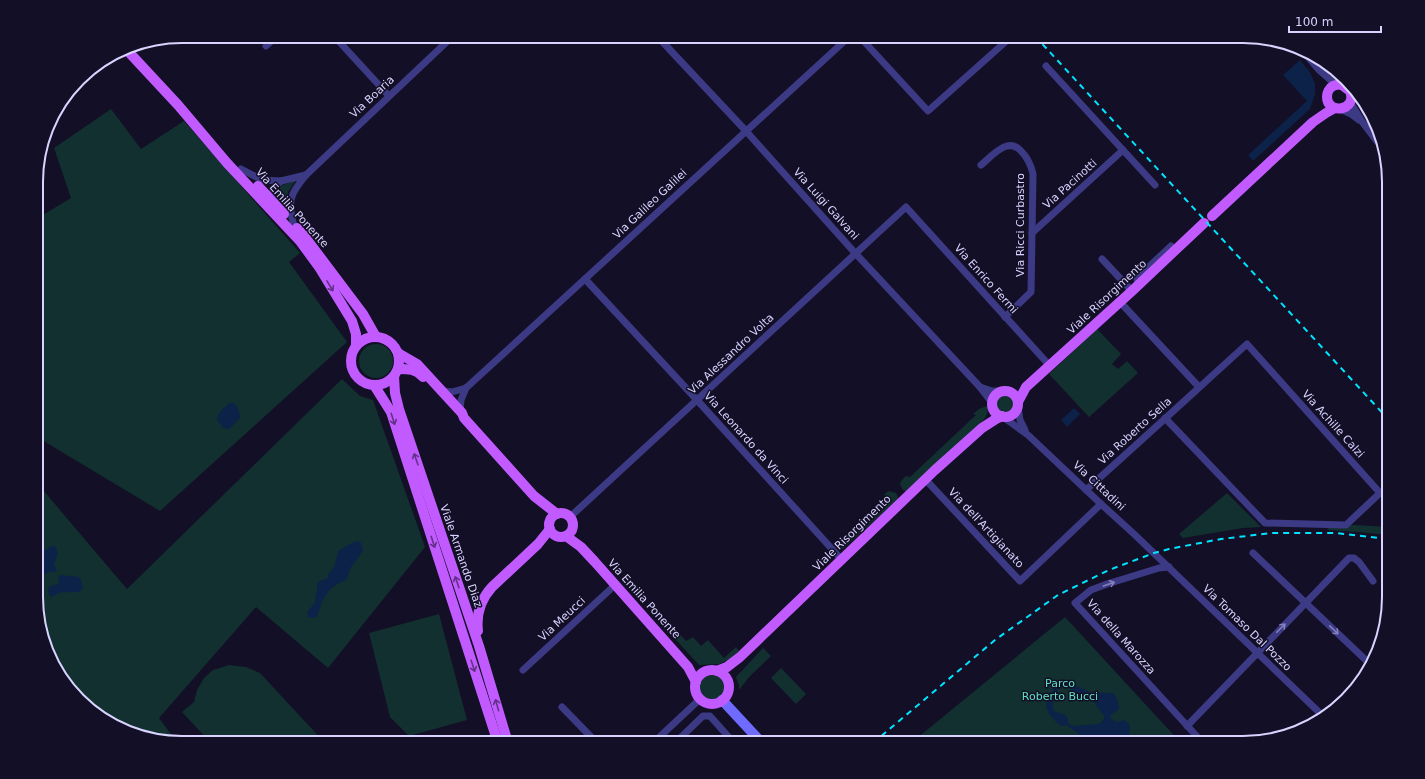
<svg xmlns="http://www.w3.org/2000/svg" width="1425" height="779" font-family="'DejaVu Sans',sans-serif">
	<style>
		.green { fill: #12302f }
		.water { fill: #0c2248; fill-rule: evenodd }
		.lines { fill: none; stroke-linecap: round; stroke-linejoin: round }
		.stream { stroke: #0c2248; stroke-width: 2 }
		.minor { stroke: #3d3a85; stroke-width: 7 }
		.secondary { stroke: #6f6bff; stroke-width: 10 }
		.primary { stroke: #c25bff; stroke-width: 10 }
		.rail { stroke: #00e5ff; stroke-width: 2; stroke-dasharray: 6 5; stroke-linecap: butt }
		.oneway { stroke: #623188 }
		.oneway2 { stroke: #837fbc }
		.labels { text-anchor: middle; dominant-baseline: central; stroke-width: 3; stroke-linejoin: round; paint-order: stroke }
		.street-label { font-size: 11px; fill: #d9d4ff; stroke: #130f26 }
		.park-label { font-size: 11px; fill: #5fe0c0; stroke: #130f26 }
		.rim { fill: none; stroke: #d9d4ff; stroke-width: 2 }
	</style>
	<rect width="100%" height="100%" fill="#130f26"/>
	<g class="green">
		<path d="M111,109L141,149L184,121L300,253L289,262L347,342L160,511L37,437L36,219L71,198L54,148Z"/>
		<path d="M296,180L288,192L287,213L272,197L278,187Z"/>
		<path d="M1097,329L1121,354L1112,364L1118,369L1127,361L1138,373L1089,417L1049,374Z"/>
		<circle cx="376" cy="361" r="17"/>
		<path d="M342,379L360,396L373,400L425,547L328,668L256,607L159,718L173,737L170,740L117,728L61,678L37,617V483L127,589Z"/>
		<circle cx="1005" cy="404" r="10"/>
		<path d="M987,406C990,413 984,420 979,425L906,491L903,490L900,484L901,481L906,476L910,477L976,415L973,414L979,409Z"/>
		<path d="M888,491L896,493L898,497V499L843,549L840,550L834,544L835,541L840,542L888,498L884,495Z"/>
		<path d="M1227,493L1261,527L1243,528L1183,538L1179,534Z"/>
		<path d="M1354,525L1389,527V535L1357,532L1328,530L1327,527Z"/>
		<path d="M439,614L467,720L409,736L390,717L369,633Z"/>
		<path d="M1065,617L1181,743H911Z"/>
		<path d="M674,628L686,641L693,637L701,646L708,640L724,658L736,647L739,651L728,660L719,664L699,665L669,632Z"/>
		<path d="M763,648L771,656L750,676L739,690V685L736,677Z"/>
		<path d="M229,665L246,667L260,673L325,743H211L182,712L194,702L197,690L204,678L213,670Z"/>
		<path d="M781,668L806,694L796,704L771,678Z"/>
		<circle cx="712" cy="687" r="12"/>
	</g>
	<g class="water">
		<path d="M1300,60L1310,72L1315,84V94L1310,109L1253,161L1248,155L1307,101L1283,75Z"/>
		<path d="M230,403H233C238,407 240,411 240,418L229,429L223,428L217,420C218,411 224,408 230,403Z"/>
		<path d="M1074,408L1080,414L1067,427L1061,420Z"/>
		<path d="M358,541L361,543L363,551L351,567L347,579C344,581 341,582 338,584C325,590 321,604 317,617L313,618L308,617L307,613L315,602L318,582L328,578V573C337,569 335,557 339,550L354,542Z"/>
		<path d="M51,546H55C60,553 56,556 54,564L57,570L55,572C45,571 43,576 37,583V554L43,552Z"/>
		<path d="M61,575L79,577C91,598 69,590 59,593C56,594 54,596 51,597C45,590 49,583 58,585L59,576Z"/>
		<path d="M1065,681L1090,692L1110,693L1114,694L1117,698L1119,708C1117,713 1112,712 1110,717L1112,720L1117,722L1125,720L1130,726L1129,737L1127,743H1113L1096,737L1088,738L1083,737L1066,725L1062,726L1057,723L1049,714L1046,707L1047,701L1055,685L1058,682ZM1063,686H1066L1077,693L1088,696L1091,698L1104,716V719L1099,724L1073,726L1068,723V718L1065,715L1054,711C1051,703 1055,690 1063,686Z"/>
	</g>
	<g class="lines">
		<path class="stream" d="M1086,738V743"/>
		<g class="minor">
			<path d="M334,36L389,96"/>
			<path d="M657,36L746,131L856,254L980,387L993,404"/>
			<path d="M859,36L928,111L1012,36"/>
			<path d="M266,46L277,36"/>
			<path d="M1302,50L1319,70L1336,85"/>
			<path d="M1046,66L1155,185"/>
			<path d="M1350,102L1363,123L1382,148"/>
			<path d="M1340,109L1351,114L1359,120"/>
			<path d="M981,165C992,156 1008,136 1021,151C1028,158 1031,165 1033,174L1031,292L1005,317"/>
			<path d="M241,169L262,180L281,181L306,175"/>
			<path d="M270,201C269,192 274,187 281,181"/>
			<path d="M294,226C287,201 290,194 306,175L453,36"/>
			<path d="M1032,233L1123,150"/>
			<path d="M1102,259L1132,291"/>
			<path d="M585,279L697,400L841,559"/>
			<path d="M1139,284L1137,279L1139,276L1171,246"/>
			<path d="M1120,302L1199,387"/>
			<path d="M980,387L992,391H1002"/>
			<path d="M442,391L452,392L466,388L850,36"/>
			<path d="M1018,407L1020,420L1025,430"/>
			<path d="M460,411L461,400L466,388"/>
			<path d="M1003,417L1028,435L1101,504L1134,534L1325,718"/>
			<path d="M925,479L1020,581L1101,504"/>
			<path d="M1086,490C1140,442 1193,393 1247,344L1380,493L1346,525L1265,523L1165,418"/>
			<path d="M570,517L906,207L1050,366"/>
			<path d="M1253,553L1371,665"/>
			<path d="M1169,567L1159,568L1107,584L1091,590L1075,603L1203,743"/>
			<path d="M523,670L615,585"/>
			<path d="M562,707L597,743"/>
			<path d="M1187,726L1349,558H1354L1359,562L1373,581"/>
			<path d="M653,743L700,699"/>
			<path d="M675,743L703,716H710L734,743"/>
		</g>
		<path class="secondary" d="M722,700L762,743"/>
		<g class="primary">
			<path d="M125,48L178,105L227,163L300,241L319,267L352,321L356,334V346"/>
			<path d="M1342,85L1350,91C1358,111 1327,115 1327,97C1327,93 1329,88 1333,86C1337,84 1341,85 1345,84"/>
			<path d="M258,186L284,214"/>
			<path d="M1212,216L1313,122L1326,113L1335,108"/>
			<path d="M297,228L305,237L363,314L376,337"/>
			<circle cx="375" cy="361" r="24"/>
			<path d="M398,353L417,364L462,413L464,418L534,496L557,514"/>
			<path d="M398,369C409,369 416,369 423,377"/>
			<path d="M394,376L395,393L399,409L479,646L508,743"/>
			<path d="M374,385L391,412L498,743"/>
			<circle cx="1005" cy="404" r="13"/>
			<path d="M1018,402L1026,387L1132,291L1204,223"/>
			<circle cx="561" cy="525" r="12"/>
			<path d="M566,536L581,547L595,562L688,667L696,682"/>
			<path d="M478,631C476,614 481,599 492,587L538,544L550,529"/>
			<circle cx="712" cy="687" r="17"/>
			<path d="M717,671L727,667L740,657L935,470L982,428L996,419L1002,416"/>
		</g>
		<g class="rail">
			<path d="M1035,36L1388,419"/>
			<path d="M873,743L995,640L1058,595L1109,570L1154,553L1169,549L1221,539L1272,533H1335L1389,539"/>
		</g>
	</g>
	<defs><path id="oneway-shaft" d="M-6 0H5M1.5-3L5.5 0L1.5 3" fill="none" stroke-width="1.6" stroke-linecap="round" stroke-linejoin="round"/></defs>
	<g class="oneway">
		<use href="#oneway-shaft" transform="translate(330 286) rotate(59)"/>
		<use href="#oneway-shaft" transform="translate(393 419) rotate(72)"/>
		<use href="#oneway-shaft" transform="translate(416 459) rotate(-109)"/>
		<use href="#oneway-shaft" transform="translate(433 542) rotate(72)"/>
		<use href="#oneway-shaft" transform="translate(457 582) rotate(-109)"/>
		<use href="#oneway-shaft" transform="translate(473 666) rotate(72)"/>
		<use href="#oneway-shaft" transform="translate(497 705) rotate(-106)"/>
	</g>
	<g class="oneway2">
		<use href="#oneway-shaft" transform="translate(1109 584) rotate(-19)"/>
		<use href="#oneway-shaft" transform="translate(1281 628) rotate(-45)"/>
		<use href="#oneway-shaft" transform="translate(1334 630) rotate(44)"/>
	</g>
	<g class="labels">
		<g class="street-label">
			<text transform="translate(372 97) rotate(-43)">Via Boaria</text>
			<text transform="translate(1070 184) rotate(-42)">Via Pacinotti</text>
			<text transform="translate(650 204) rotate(-43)">Via Galileo Galilei</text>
			<text transform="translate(826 204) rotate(48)">Via Luigi Galvani</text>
			<text transform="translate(292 208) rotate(48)">Via Emilia Ponente</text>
			<text transform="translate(1020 225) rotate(-90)">Via Ricci Curbastro</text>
			<text transform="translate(986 279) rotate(48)">Via Enrico Fermi</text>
			<text transform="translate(1107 297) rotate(-43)">Viale Risorgimento</text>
			<text transform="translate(731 354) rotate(-43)">Via Alessandro Volta</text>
			<text transform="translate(1333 424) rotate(48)">Via Achille Calzi</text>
			<text transform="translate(1135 431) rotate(-42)">Via Roberto Sella</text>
			<text transform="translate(746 438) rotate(48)">Via Leonardo da Vinci</text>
			<text transform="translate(1099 486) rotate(43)">Via Cittadini</text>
			<text transform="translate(986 528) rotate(47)">Via dell'Artigianato</text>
			<text transform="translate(852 533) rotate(-44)">Viale Risorgimento</text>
			<text transform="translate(461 556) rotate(71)">Viale Armando Diaz</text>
			<text transform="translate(644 599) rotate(48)">Via Emilia Ponente</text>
			<text transform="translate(562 619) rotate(-43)">Via Meucci</text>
			<text transform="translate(1247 628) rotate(44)">Via Tomaso Dal Pozzo</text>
			<text transform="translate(1121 637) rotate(48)">Via della Marozza</text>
		</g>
		<g class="park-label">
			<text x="1060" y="683">Parco<tspan x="1060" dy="13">Roberto Bucci</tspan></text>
		</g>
	</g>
	<path d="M0 0H1425V779H0ZM182 43H1243A139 139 0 0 1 1382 182V597A139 139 0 0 1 1243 736H182A139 139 0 0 1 43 597V182A139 139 0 0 1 182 43Z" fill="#130f26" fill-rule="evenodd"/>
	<path class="rim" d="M182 43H1243A139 139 0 0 1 1382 182V597A139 139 0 0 1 1243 736H182A139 139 0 0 1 43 597V182A139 139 0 0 1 182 43Z"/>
	<path d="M1289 26v6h92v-6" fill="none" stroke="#d9d4ff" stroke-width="2"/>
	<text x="1295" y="26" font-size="12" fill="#d9d4ff" stroke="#130f26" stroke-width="3" paint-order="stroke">100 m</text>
</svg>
